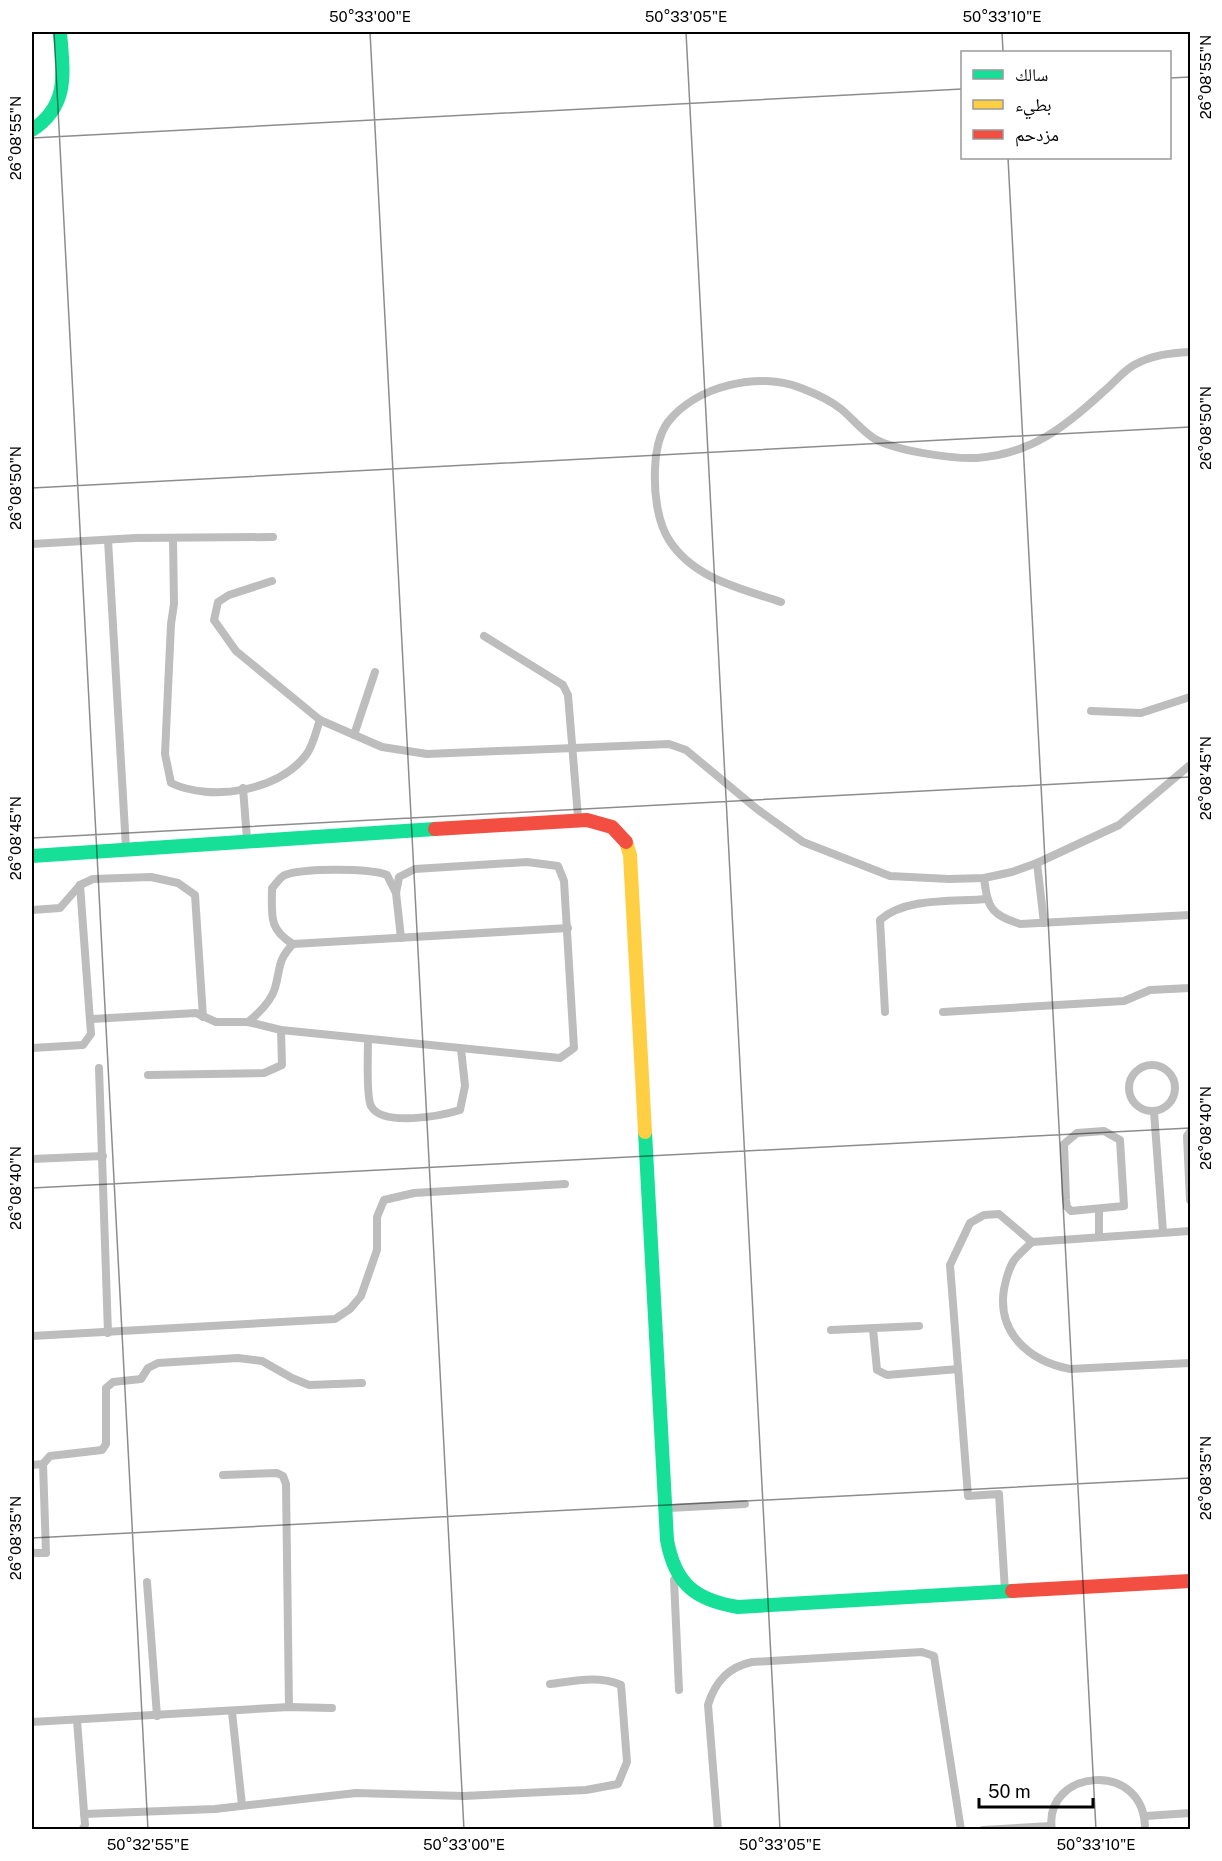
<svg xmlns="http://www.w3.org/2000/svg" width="1222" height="1861" font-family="'Public Sans','Noto Naskh Arabic',sans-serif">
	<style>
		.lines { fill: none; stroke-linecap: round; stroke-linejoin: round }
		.lane { stroke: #bdbdbd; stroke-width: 8 }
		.fast { stroke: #16e098; stroke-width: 14 }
		.slow { stroke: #ffcf43; stroke-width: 14 }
		.jam { stroke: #f24e42; stroke-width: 14 }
		.ticks { fill: none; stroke: #000; stroke-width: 1.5; stroke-opacity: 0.45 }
		.neatline { fill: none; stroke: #000; stroke-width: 2 }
		.ticks-label { font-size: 15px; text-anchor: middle; fill: #000 }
	</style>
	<rect width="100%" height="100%" fill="#fff"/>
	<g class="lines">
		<g class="lane">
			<path d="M173,538L174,604L171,624L165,754L171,783C211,802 279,791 306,755C313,746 316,731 320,720"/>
			<path d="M108,540L126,848"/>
			<path d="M32,544L136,538L273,537"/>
			<path d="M272,581L229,595L218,602L214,620L236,651L320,720L382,747L427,754L669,744L686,750L757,809L803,842L890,876L949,879L984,878L1012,872L1037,863L1119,825L1190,765"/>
			<path d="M781,602C740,588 694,579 669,540C657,521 654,492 655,469C655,454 659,434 668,422C696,386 759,371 801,388C814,393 830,400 841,409C852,418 863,432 875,439C897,451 952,459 977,458C1031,454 1065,427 1103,392C1113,384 1123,371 1134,365C1152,355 1170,353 1190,352"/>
			<path d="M484,636L563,685L568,695L578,817"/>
			<path d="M1091,711L1141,713L1190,697"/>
			<path d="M354,735L375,672"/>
			<path d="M243,788L247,839"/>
			<path d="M1037,863L1044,923"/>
			<path d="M984,878C988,908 990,914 1020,924L1190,915"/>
			<path d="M396,893L387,875C370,868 303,868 285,875C280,877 276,884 272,888C272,915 268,929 293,944L568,928"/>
			<path d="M32,910L60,908L80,885L93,879L151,877L178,883L195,895L203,1017"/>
			<path d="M885,1012L880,920C906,897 953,902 987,899"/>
			<path d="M943,1012L1124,1001L1150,990L1190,988"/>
			<path d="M92,1019L196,1013L216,1022H248L281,1030L560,1058L574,1048L564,881L558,866L527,862L415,869L399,877L396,893L401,938"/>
			<path d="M248,1022C259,1013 271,1002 275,988C281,967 277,961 293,944"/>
			<path d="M368,1040C368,1052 366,1097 371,1106C382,1127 441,1116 460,1110L465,1086L461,1049"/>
			<path d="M32,1048L83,1045L91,1034L80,885"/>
			<circle cx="1152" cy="1088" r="23"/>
			<path d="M99,1068L108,1333"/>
			<path d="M148,1075L264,1073L282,1065L281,1030"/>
			<path d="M1154,1112L1163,1232"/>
			<path d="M1104,1131L1120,1140L1124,1206L1071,1211L1067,1207L1066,1200L1064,1144L1077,1133Z"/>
			<path d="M1190,1132L1187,1136L1190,1200"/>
			<path d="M32,1159L103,1156"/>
			<path d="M1099,1210V1236"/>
			<path d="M1190,1231L1032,1242C1026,1248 1020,1253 1015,1259C1009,1267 1006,1279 1004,1289C997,1333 1029,1361 1070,1369L1190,1363"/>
			<path d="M873,1329L877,1370L887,1375L958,1369"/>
			<path d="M831,1330L919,1326"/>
			<path d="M32,1336L335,1319L350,1309L361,1296L377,1250V1217L384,1200L414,1193L565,1184"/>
			<path d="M32,1465L43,1464L50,1456L102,1450L106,1444V1388L113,1382L141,1379L148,1368L158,1363L238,1358L262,1361L292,1378L309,1385L362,1383"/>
			<path d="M223,1475L277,1473L283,1476L286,1484L289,1707"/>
			<path d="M669,1508L745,1504"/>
			<path d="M32,1553H46L43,1464"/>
			<path d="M674,1580L679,1690"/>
			<path d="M147,1582L157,1716"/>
			<path d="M1005,1591L999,1494L968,1496L950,1265L970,1223L984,1215L999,1214L1032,1242"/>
			<path d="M232,1712L242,1805"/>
			<path d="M77,1720L85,1825L82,1830"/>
			<path d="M32,1722L289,1707L332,1708"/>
			<path d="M84,1814L215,1809L356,1793L464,1796L586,1790L618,1784L627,1762L621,1685C599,1675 574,1681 550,1684"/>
			<path d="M1146,1816L1190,1813"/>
			<path d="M718,1830L708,1705C715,1682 728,1667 752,1662L922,1652L934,1656L961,1830"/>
			<path d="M983,1830L1051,1826"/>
			<path d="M1052,1830C1042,1769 1146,1758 1145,1830"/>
		</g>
		<g class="fast">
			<path d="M32,130C70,105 63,72 60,32"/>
			<path d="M32,856L435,829"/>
			<path d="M645,1132L667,1540C675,1584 695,1600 738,1607L1012,1591"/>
		</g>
		<path class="slow" d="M626,842L630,855L645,1132"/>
		<g class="jam">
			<path d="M435,829L587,820L612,827L626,842"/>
			<path d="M1012,1591L1190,1581"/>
		</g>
	</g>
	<path class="ticks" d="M54,32L148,1830M370,32L464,1830M686,32L780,1830M1002,32L1003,52M1170,78L1190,77M32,138L962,89M1008,158L1096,1830M32,488L1190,427M32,838L1190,777M32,1188L1190,1128M32,1538L1190,1478M1155,1830L1190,1828"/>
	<rect width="1222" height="1861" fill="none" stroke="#ffffff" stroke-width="66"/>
	<rect x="961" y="51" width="210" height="108" fill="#ffffff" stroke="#999999" stroke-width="1.5"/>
	<rect x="973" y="70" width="30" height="9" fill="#16e098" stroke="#999999" stroke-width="1.5"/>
	<text x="1015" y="81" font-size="18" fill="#000000">سالك</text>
	<rect x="973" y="100" width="30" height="9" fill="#ffcf43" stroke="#999999" stroke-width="1.5"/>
	<text x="1015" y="111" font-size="18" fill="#000000">بطيء</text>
	<rect x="973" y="130" width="30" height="9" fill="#f24e42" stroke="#999999" stroke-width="1.5"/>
	<text x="1015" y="141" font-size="18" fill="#000000">مزدحم</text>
	<path d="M979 1798v9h114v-9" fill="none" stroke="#000000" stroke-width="3"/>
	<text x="988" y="1798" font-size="18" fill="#000000" stroke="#ffffff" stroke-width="4.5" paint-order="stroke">50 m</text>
	<rect x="33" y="33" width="1156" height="1795" class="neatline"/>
	<g class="ticks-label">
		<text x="370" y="22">50°33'00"E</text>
		<text x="686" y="22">50°33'05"E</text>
		<text x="1002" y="22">50°33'10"E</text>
		<text transform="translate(1206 77) rotate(-90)" y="5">26°08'55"N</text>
		<text transform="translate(16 138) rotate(-90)" y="5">26°08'55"N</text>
		<text transform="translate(1206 428) rotate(-90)" y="5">26°08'50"N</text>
		<text transform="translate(16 488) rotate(-90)" y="5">26°08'50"N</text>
		<text transform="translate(1206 778) rotate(-90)" y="5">26°08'45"N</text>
		<text transform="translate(16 838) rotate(-90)" y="5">26°08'45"N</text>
		<text transform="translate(1206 1128) rotate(-90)" y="5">26°08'40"N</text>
		<text transform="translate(16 1188) rotate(-90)" y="5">26°08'40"N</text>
		<text transform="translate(1206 1478) rotate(-90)" y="5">26°08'35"N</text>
		<text transform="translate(16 1538) rotate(-90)" y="5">26°08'35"N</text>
		<text x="148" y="1850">50°32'55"E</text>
		<text x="464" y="1850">50°33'00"E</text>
		<text x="780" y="1850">50°33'05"E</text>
		<text x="1096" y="1850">50°33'10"E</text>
	</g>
</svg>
